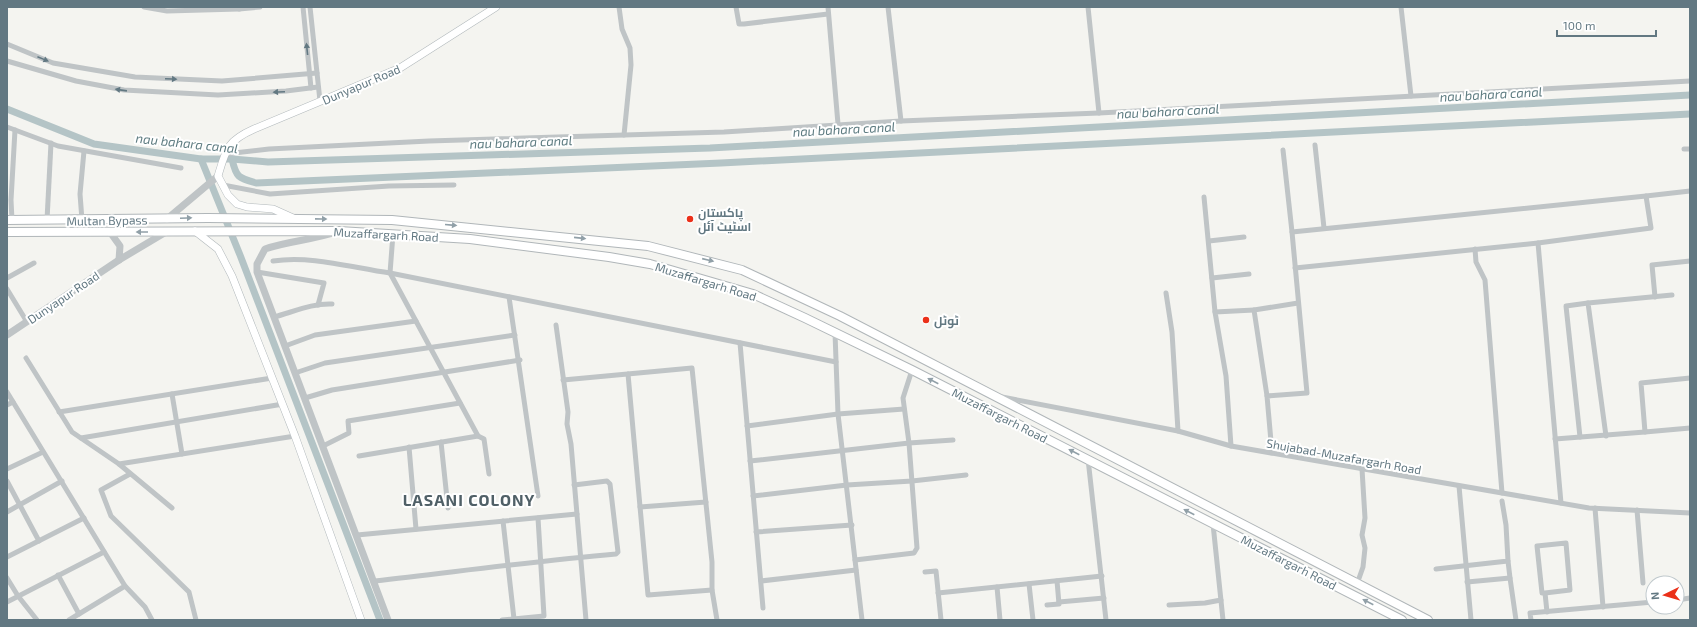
<svg xmlns="http://www.w3.org/2000/svg" width="1697" height="627" font-family="'Exo 2',Cairo,sans-serif">
	<style>
		.lines { fill: none; stroke-linecap: round; stroke-linejoin: round }
		.canal { stroke: #b4c4c6; stroke-width: 7 }
		.secondary-casing { stroke: #b1b8bb; stroke-width: 8 }
		.primary-casing { stroke: #b0b6b9; stroke-width: 10 }
		.minor { stroke: #bfc4c6; stroke-width: 5 }
		.tertiary { stroke: #bfc4c6; stroke-width: 7 }
		.secondary { stroke: #fff; stroke-width: 7 }
		.primary { stroke: #fff; stroke-width: 8 }
		.oneway { fill: #627882 }
		.oneway2 { fill: #91a0a8 }
		.poi-dot { fill: #eb3019; stroke: #fff; stroke-width: 1.5 }
		.labels { text-anchor: middle; dominant-baseline: central; stroke-width: 4; stroke-linejoin: round; paint-order: stroke }
		.street-label { font-size: 12px; fill: #627882; stroke: #fff }
		.poi-label { font-size: 12px; font-weight: bold; fill: #627882; stroke: #fff; text-anchor: start }
		.water-label { font-size: 13px; font-style: italic; fill: #5d7b80; stroke: #fff }
		.district-label { font-size: 16px; font-weight: bold; letter-spacing: 1px; fill: #506067; stroke: #fff }
	</style>
	<rect width="100%" height="100%" fill="#f4f4f0"/>
	<g class="lines">
		<g class="canal">
			<path d="M7,109L94,144L201,159H232L268,162L710,148L1690,95"/>
			<path d="M201,159L240,255L380,620"/>
			<path d="M232,159C236,177 238,178 256,183L721,163L1690,114"/>
		</g>
		<g class="secondary-casing">
			<g id="secondary">
				<path d="M293,218L273,209L247,207L237,204L228,195L218,176C226,149 227,141 254,129L400,68L496,7"/>
				<path d="M195,231L218,249L232,276L295,436L361,620"/>
			</g>
		</g>
		<g class="primary-casing">
			<g id="primary">
				<path d="M7,220L208,218L392,220L648,246L742,270L840,316L1428,620"/>
				<path d="M7,232L339,231L470,239L609,257L650,264L753,294L805,318L912,370L1402,620"/>
			</g>
		</g>
		<g class="minor">
			<path d="M144,7L167,11L239,9L238,7"/>
			<path d="M303,7L311,88"/>
			<path d="M310,7L320,101"/>
			<path d="M619,7L622,29L630,48L631,65L624,135"/>
			<path d="M736,7L739,24H744L828,14"/>
			<path d="M828,7L838,124"/>
			<path d="M888,7L901,121"/>
			<path d="M1088,7L1099,113"/>
			<path d="M1401,7L1411,96"/>
			<path d="M239,9L260,7"/>
			<path d="M7,44L53,63L135,77L222,81L317,73"/>
			<path d="M7,61L76,81L124,90L218,95L286,91L318,87"/>
			<path d="M7,127L58,146L181,168"/>
			<path d="M1315,145L1324,228"/>
			<path d="M1684,149H1690"/>
			<path d="M1283,150L1292,232L1646,196"/>
			<path d="M225,154L269,149L429,141L724,132L901,121L1099,113L1690,81"/>
			<path d="M223,185L270,194L389,186L454,185"/>
			<path d="M1204,197L1215,312"/>
			<path d="M12,220L11,200L15,130"/>
			<path d="M47,220L51,143"/>
			<path d="M82,220L80,194L84,151"/>
			<path d="M393,234L390,273L478,436"/>
			<path d="M1209,241L1244,237"/>
			<path d="M1475,249L1476,262L1485,280L1502,493"/>
			<path d="M273,261C311,255 353,268 390,273L836,362"/>
			<path d="M1295,268L1538,243"/>
			<path d="M257,272L324,283L318,305"/>
			<path d="M7,278L34,263"/>
			<path d="M1212,278L1249,274"/>
			<path d="M7,289L27,322"/>
			<path d="M1166,293L1172,332L1178,431"/>
			<path d="M509,297L538,496"/>
			<path d="M1655,297L1652,265L1690,261"/>
			<path d="M274,317C293,312 313,303 332,304"/>
			<path d="M556,325L568,412L567,424L571,444L586,620"/>
			<path d="M835,333L838,414L862,620"/>
			<path d="M740,343L763,608"/>
			<path d="M285,346L315,335L416,321"/>
			<path d="M26,358L72,432L119,464L172,508"/>
			<path d="M295,373L325,363L515,335"/>
			<path d="M628,374L648,595L712,590"/>
			<path d="M1690,378L1641,383L1645,432L1690,428"/>
			<path d="M563,380L692,368L712,562V590L717,620"/>
			<path d="M7,392L125,586L69,620"/>
			<path d="M172,394L182,454"/>
			<path d="M1267,396L1254,310L1298,303"/>
			<path d="M1002,397L1178,431L1231,446L1589,508L1690,513"/>
			<path d="M305,398L332,390L520,360"/>
			<path d="M7,405L13,402"/>
			<path d="M59,412L272,378"/>
			<path d="M747,426L838,414L904,409"/>
			<path d="M1606,436L1588,303L1672,295"/>
			<path d="M1580,437L1566,306L1588,303"/>
			<path d="M81,438L283,404"/>
			<path d="M1555,439L1645,432"/>
			<path d="M441,442L448,508"/>
			<path d="M323,446L349,433L348,421L460,403"/>
			<path d="M1231,446L1226,376L1215,312L1254,310"/>
			<path d="M409,447L416,529"/>
			<path d="M1272,453L1267,396L1307,393L1292,232"/>
			<path d="M359,456L478,436L484,439L489,474"/>
			<path d="M1088,459L1106,620"/>
			<path d="M750,461L909,443L953,440"/>
			<path d="M119,464L295,436"/>
			<path d="M7,469L43,452"/>
			<path d="M130,474L101,490L111,516L189,592L196,620"/>
			<path d="M7,481L39,541"/>
			<path d="M1459,486L1471,620"/>
			<path d="M753,496L847,485L912,481L966,475"/>
			<path d="M1561,503L1538,243L1651,228L1646,196L1690,191"/>
			<path d="M640,507L706,502"/>
			<path d="M1595,508L1603,607"/>
			<path d="M1637,510L1643,583"/>
			<path d="M7,512L62,481"/>
			<path d="M503,521L514,619"/>
			<path d="M1213,524L1223,620"/>
			<path d="M756,532L852,525"/>
			<path d="M357,535L577,514"/>
			<path d="M7,557L84,518"/>
			<path d="M855,560L914,553L917,548L909,443L903,398L912,370"/>
			<path d="M1436,569L1508,561L1506,525L1502,501"/>
			<path d="M925,572L936,571L941,620"/>
			<path d="M58,575L79,614"/>
			<path d="M7,578L18,596L37,620"/>
			<path d="M1510,578L1516,620"/>
			<path d="M375,581C455,572 535,561 616,554L618,552L610,484L607,481L574,485"/>
			<path d="M761,581L856,570"/>
			<path d="M1467,582L1510,578L1508,561"/>
			<path d="M1029,584L1033,620"/>
			<path d="M1357,584L1363,567L1365,548L1362,535L1365,518L1362,469"/>
			<path d="M125,586L145,607L152,620"/>
			<path d="M997,587L1000,620"/>
			<path d="M938,593L1102,576"/>
			<path d="M1545,593L1570,590L1566,543L1537,546L1542,593H1545L1547,612"/>
			<path d="M1677,600L1690,598"/>
			<path d="M7,602L104,552"/>
			<path d="M1059,602L1104,598"/>
			<path d="M1047,605L1059,604L1057,581"/>
			<path d="M1169,605L1205,603L1221,600"/>
			<path d="M502,620L544,616L538,518"/>
			<path d="M1531,620L1530,613L1653,602"/>
		</g>
		<g class="tertiary">
			<path d="M167,219L218,176"/>
			<path d="M110,232L120,246L119,260"/>
			<path d="M336,232C313,240 288,241 265,249L257,264V272L388,620"/>
			<path d="M7,335L119,260L166,232"/>
		</g>
		<use href="#secondary" class="secondary"/>
		<use href="#primary" class="primary"/>
	</g>
	<defs><path id="oneway-solid" d="M-6-.8H1V-3.2L6.5 0L1 3.2V.8H-6Z"/></defs>
	<g class="oneway">
		<use href="#oneway-solid" transform="translate(307 49) rotate(-96)"/>
		<use href="#oneway-solid" transform="translate(43 59) rotate(22)"/>
		<use href="#oneway-solid" transform="translate(171 79) rotate(3)"/>
		<use href="#oneway-solid" transform="translate(121 90) rotate(-172)"/>
		<use href="#oneway-solid" transform="translate(279 92) rotate(177)"/>
	</g>
	<g class="oneway2">
		<use href="#oneway-solid" transform="translate(186 218) rotate(-2)"/>
		<use href="#oneway-solid" transform="translate(321 219) rotate(1)"/>
		<use href="#oneway-solid" transform="translate(451 225) rotate(5)"/>
		<use href="#oneway-solid" transform="translate(142 232) rotate(-180)"/>
		<use href="#oneway-solid" transform="translate(580 238) rotate(6)"/>
		<use href="#oneway-solid" transform="translate(708 260) rotate(13)"/>
		<use href="#oneway-solid" transform="translate(933 381) rotate(-153)"/>
		<use href="#oneway-solid" transform="translate(1074 452) rotate(-153)"/>
		<use href="#oneway-solid" transform="translate(1189 512) rotate(-153)"/>
		<use href="#oneway-solid" transform="translate(1368 602) rotate(-153)"/>
	</g>
	<g class="poi-dot">
		<circle cx="690" cy="219" r="4"/>
		<circle cx="926" cy="320" r="4"/>
	</g>
	<g class="labels">
		<g class="street-label">
			<text transform="translate(361 84) rotate(-23)">Dunyapur Road</text>
			<text transform="translate(107 220) rotate(-1)">Multan Bypass</text>
			<text transform="translate(386 234) rotate(3)">Muzaffargarh Road</text>
			<text transform="translate(706 281) rotate(17)">Muzaffargarh Road</text>
			<text transform="translate(63 297) rotate(-34)">Dunyapur Road</text>
			<text transform="translate(1000 415) rotate(27)">Muzaffargarh Road</text>
			<text transform="translate(1344 456) rotate(10)">Shujabad-Muzafargarh Road</text>
			<text transform="translate(1289 562) rotate(27)">Muzaffargarh Road</text>
		</g>
		<g class="poi-label">
			<text x="698" y="212">پاکستان<tspan x="698" dy="14">اسٹیٹ آئل</tspan></text>
			<text x="934" y="320">ٹوٹل</text>
		</g>
		<g class="water-label">
			<text transform="translate(1491 94) rotate(-3)">nau bahara canal</text>
			<text transform="translate(1168 111) rotate(-3)">nau bahara canal</text>
			<text transform="translate(844 129) rotate(-3)">nau bahara canal</text>
			<text transform="translate(521 142) rotate(-2)">nau bahara canal</text>
			<text transform="translate(187 143) rotate(6)">nau bahara canal</text>
		</g>
		<g class="district-label">
			<text x="469" y="499">LASANI COLONY</text>
		</g>
	</g>
	<rect width="1697" height="627" fill="none" stroke="#627882" stroke-width="16"/>
	<g transform="translate(1665 595) rotate(265)"><circle r="19" fill="#ffffff" stroke="#c0c9cd"/>
	<path d="M0-3L7 15L0 10L-7 15Z" fill="#eb3019"/>
	<text y="-6" font-size="11" font-weight="bold" text-anchor="middle" fill="#627882">N</text>
	</g>
	<path d="M1557 30v6h99v-6" fill="none" stroke="#627882" stroke-width="2"/>
	<text x="1563" y="30" font-size="12" fill="#627882" stroke="#ffffff" stroke-width="3" paint-order="stroke">100 m</text>
</svg>
